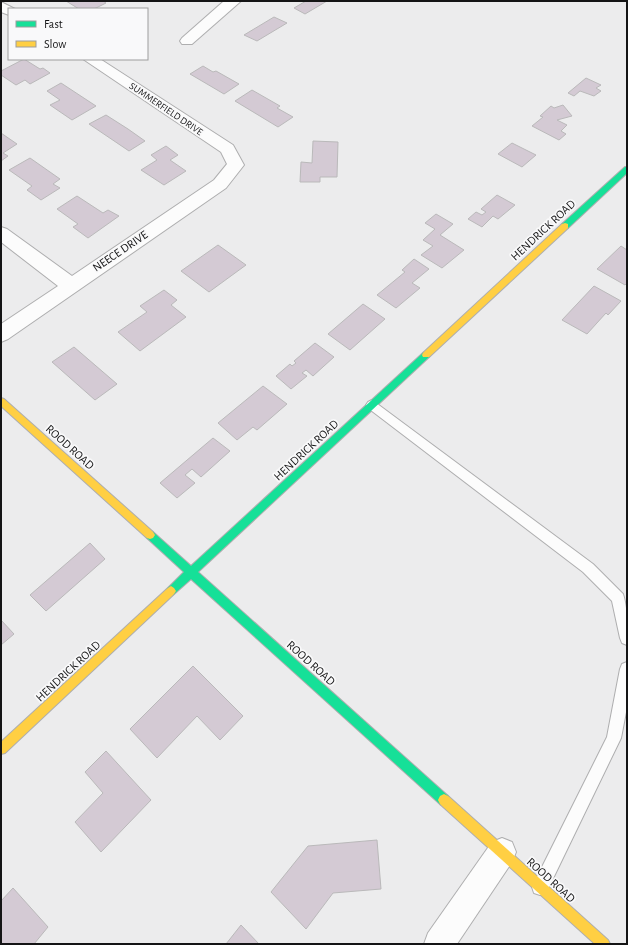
<svg xmlns="http://www.w3.org/2000/svg" width="628" height="945" font-family="'Alegreya Sans',sans-serif">
	<style>
		.building { fill: #d4cad4; stroke: #bab9ba }
		.lines { fill: none; stroke-linecap: round; stroke-linejoin: round }
		.lane-casing { stroke: #aeaeaf; stroke-width: 2 }
		.street-casing { stroke: #aeaeaf; stroke-width: 2 }
		.fast-casing { stroke: #aeaeaf; stroke-width: 2 }
		.slow-casing { stroke: #aeaeaf; stroke-width: 2 }
		.lane { fill: #fcfcfc; fill-rule: evenodd }
		.street { fill: #fcfcfc; fill-rule: evenodd }
		.fast { fill: #16e098; fill-rule: evenodd }
		.slow { fill: #ffcf43; fill-rule: evenodd }
		.labels { text-anchor: middle; dominant-baseline: central; stroke-width: 3.5; stroke-linejoin: round; paint-order: stroke }
		.far-street-label { font-size: 10px; fill: #141415; stroke: #f9f9fa }
		.street-label { font-size: 12px; fill: #141415; stroke: #f9f9fa }
	</style>
	<rect width="100%" height="100%" fill="#ececed"/>
	<g class="building">
		<path d="M66,1H103L106,3L94,9H79Z"/>
		<path d="M306,1H327L305,14L294,8Z"/>
		<path d="M274,17L287,23L257,41L244,35Z"/>
		<path d="M24,59L40,69L43,68L50,73L30,84L25,80L16,85L1,75V71Z"/>
		<path d="M203,66L213,72L216,71L239,84L224,94L190,74Z"/>
		<path d="M586,78L601,85L596,88L601,91L594,96L580,91L574,96L568,93Z"/>
		<path d="M61,83L96,106L72,120L50,105L60,100L47,91Z"/>
		<path d="M252,90L280,106L277,108L293,117L278,127L235,101Z"/>
		<path d="M563,105L572,116L557,120L567,125L561,131L566,134L559,140L532,126L543,117L540,116L551,106L554,108Z"/>
		<path d="M106,115L128,129L145,141L129,151L89,124Z"/>
		<path d="M1,133L17,144L3,153L8,156L1,161Z"/>
		<path d="M313,141L338,142L337,177H320V182H300L301,162L312,163Z"/>
		<path d="M512,143L536,155L522,167L498,154Z"/>
		<path d="M166,146L178,155L170,160L186,171L164,185L141,170L157,160L151,155Z"/>
		<path d="M30,158L60,179L53,184L60,188L41,200L27,190L32,186L9,170Z"/>
		<path d="M497,195L515,205L498,219L493,216L482,227L468,219L476,212L482,215L486,212L481,209Z"/>
		<path d="M77,196L103,213L108,210L119,216L88,238L73,227L78,224L57,209Z"/>
		<path d="M436,214L453,224L440,235L464,250L442,268L421,255L433,246L423,240L435,229L425,223Z"/>
		<path d="M218,245L246,265L209,292L181,271Z"/>
		<path d="M621,246L627,250V283L625,285L597,269Z"/>
		<path d="M414,259L429,269L412,283L420,288L396,308L377,295L405,272L402,270Z"/>
		<path d="M594,286L621,301L608,315L606,313L587,334L562,320Z"/>
		<path d="M164,290L177,300L171,305L186,317L140,351L118,332L147,312L140,306Z"/>
		<path d="M363,304L385,319L350,350L328,334Z"/>
		<path d="M315,343L334,357L313,376L306,370L302,373L307,376L291,389L276,376L290,364L292,366L296,363L294,361Z"/>
		<path d="M74,347L117,384L95,400L52,362Z"/>
		<path d="M263,386L287,404L257,430L253,427L237,440L218,423Z"/>
		<path d="M213,438L230,451L201,477L192,469L185,475L195,483L177,498L160,483Z"/>
		<path d="M90,543L105,559L46,611L30,595Z"/>
		<path d="M1,620L14,634L1,645Z"/>
		<path d="M193,666L243,716L220,740L197,716L157,758L130,729Z"/>
		<path d="M106,751L151,800L101,852L75,822L103,793L85,772Z"/>
		<path d="M377,840L381,889L333,893L306,929L271,892L308,846Z"/>
		<path d="M13,888L48,927L34,944H1V901Z"/>
		<path d="M241,925L259,944H226Z"/>
	</g>
	<g class="lines">
		<g class="lane-casing">
			<g id="lane">
				<path d="M372,400L593,564L623,594C628,609 627,628 627,645L622,643L620,638L612,601L583,572L368,408L366,405L368,402Z"/>
				<path d="M627,662V707L621,738L546,893L540,895L534,893L532,887L607,737L620,669L622,664Z"/>
			</g>
		</g>
		<g class="street-casing">
			<g id="street">
				<path d="M224,1H241L192,44H182L180,41L182,38Z"/>
				<path d="M1,2L15,9H9V15L1,12Z"/>
				<path d="M83,59H100L233,145L244,165L226,188L8,339L1,342V324L58,286L1,242V227L7,229L72,276L214,180L227,164L221,152Z"/>
				<path d="M502,838L512,842L516,852L512,862L457,944H424L428,933L492,842Z"/>
			</g>
		</g>
		<g class="fast-casing">
			<g id="fast">
				<path d="M625,167H627V173L568,228H562V224Z"/>
				<path d="M426,352L429,353L430,355L429,357L198,572L448,796L450,800L448,804L444,806L440,804L191,579L174,594L171,596L168,594L166,591L168,588L184,572L147,538L145,535L147,532L150,531L153,532L191,566L423,353Z"/>
			</g>
		</g>
		<g class="slow-casing">
			<g id="slow">
				<path d="M565,223L568,224V228L429,357H423L422,355L423,353L562,224Z"/>
				<path d="M1,398L4,399L153,532L155,535L153,538L150,539L147,538L1,406Z"/>
				<path d="M171,586L174,588L176,591L174,594L5,753L1,754V742L168,588Z"/>
				<path d="M444,794L448,796L608,940L610,944H595L440,804L438,800L440,796Z"/>
			</g>
		</g>
		<use href="#lane" class="lane"/>
		<use href="#street" class="street"/>
		<use href="#fast" class="fast"/>
		<use href="#slow" class="slow"/>
	</g>
	<g class="labels">
		<g class="far-street-label">
			<text transform="translate(166 109) rotate(34)">SUMMERFIELD DRIVE</text>
		</g>
		<g class="street-label">
			<text transform="translate(543 230) rotate(-43)">HENDRICK ROAD</text>
			<text transform="translate(120 251) rotate(-34)">NEECE DRIVE</text>
			<text transform="translate(70 447) rotate(42)">ROOD ROAD</text>
			<text transform="translate(306 450) rotate(-43)">HENDRICK ROAD</text>
			<text transform="translate(311 663) rotate(42)">ROOD ROAD</text>
			<text transform="translate(68 671) rotate(-43)">HENDRICK ROAD</text>
			<text transform="translate(551 880) rotate(42)">ROOD ROAD</text>
		</g>
	</g>
	<rect width="628" height="945" fill="none" stroke="#141415" stroke-width="4"/>
	<rect x="8" y="8" width="140" height="52" fill="#f9f9fa" stroke="#9d9d9e"/>
	<rect x="16" y="21" width="20" height="6" fill="#16e098" stroke="#9d9d9e"/>
	<text x="44" y="28" font-size="12" fill="#141415">Fast</text>
	<rect x="16" y="41" width="20" height="6" fill="#ffcf43" stroke="#9d9d9e"/>
	<text x="44" y="48" font-size="12" fill="#141415">Slow</text>
</svg>
